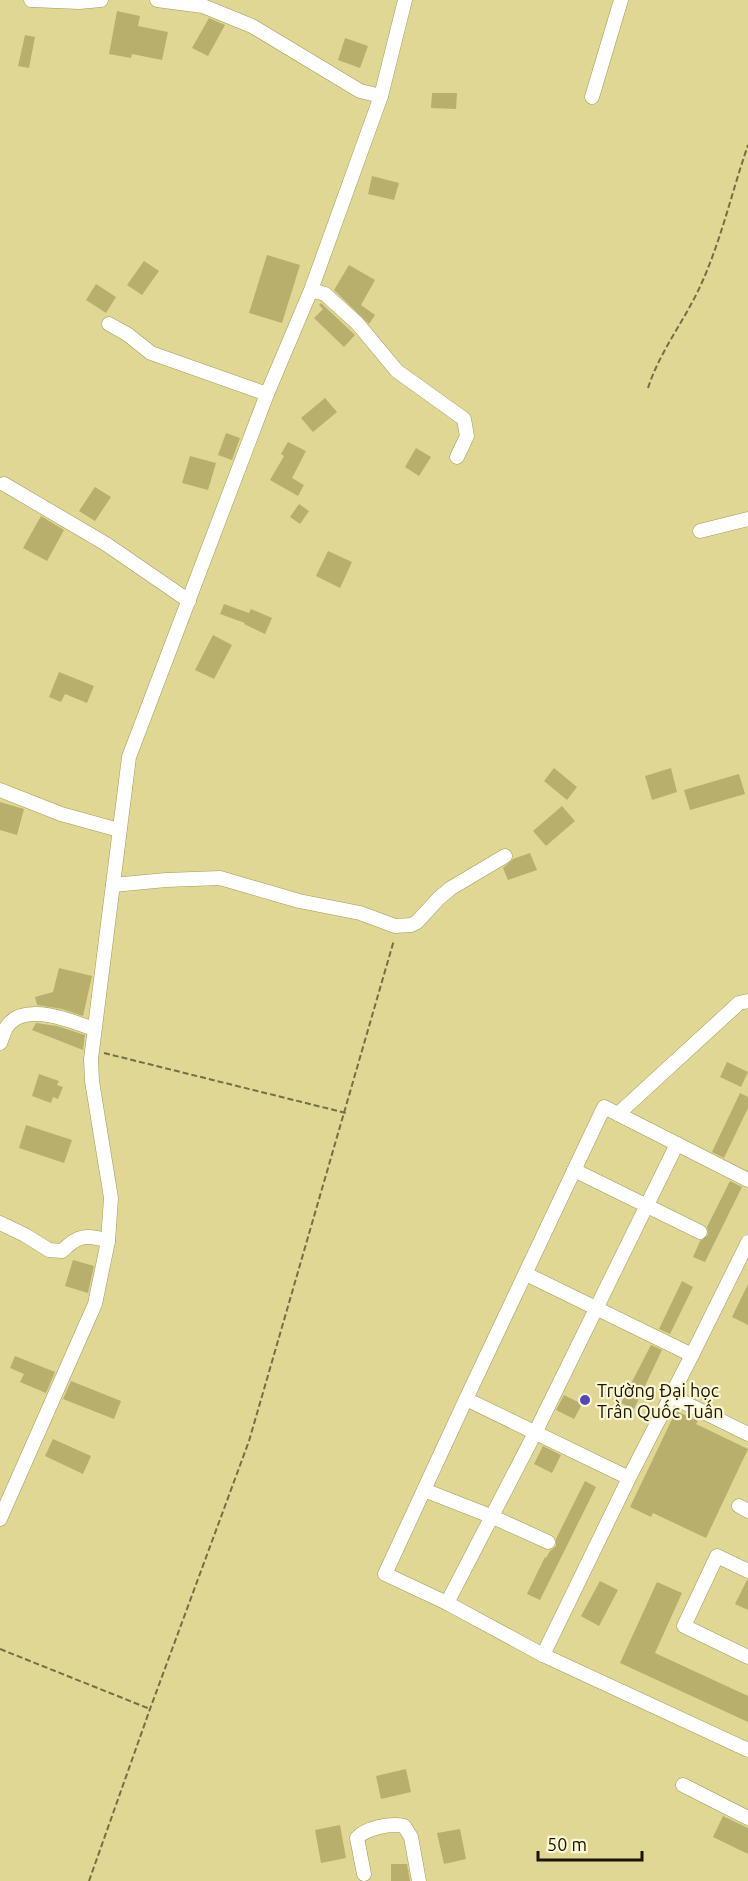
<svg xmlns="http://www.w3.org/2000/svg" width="748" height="1881" font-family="Ubuntu,sans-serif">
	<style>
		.building { fill: #b8af6c }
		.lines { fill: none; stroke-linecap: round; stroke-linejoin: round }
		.minor-casing { stroke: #a39b58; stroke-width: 15 }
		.path { stroke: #746f44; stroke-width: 2; stroke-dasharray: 6 3; stroke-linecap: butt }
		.minor { stroke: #fff; stroke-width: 14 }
		.poi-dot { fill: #5346be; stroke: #fbf7d5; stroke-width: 2 }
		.labels { text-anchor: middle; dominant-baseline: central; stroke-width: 4.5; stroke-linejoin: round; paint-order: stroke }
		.poi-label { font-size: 18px; fill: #181500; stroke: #fbf7d5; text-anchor: start }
	</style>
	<rect width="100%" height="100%" fill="#dfd793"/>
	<g class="building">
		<path d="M117,11L140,16L138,26L168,32L162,60L132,54L131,58L109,54Z"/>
		<path d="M209,18L225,25L208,56L192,48Z"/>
		<path d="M25,35L35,37L29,68L18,66Z"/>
		<path d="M345,38L368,46L360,68L338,60Z"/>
		<path d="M432,93H457L456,109L431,108Z"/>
		<path d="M372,176L399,183L394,200L368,194Z"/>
		<path d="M267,255L300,265L282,323L249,313Z"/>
		<path d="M144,261L159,271L142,295L127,285Z"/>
		<path d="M349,265L375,280L361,305L375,315L369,324L334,290Z"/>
		<path d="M96,284L116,297L106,313L86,300Z"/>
		<path d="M321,303L355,335L344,347L314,318L323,309L319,305Z"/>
		<path d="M325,398L337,412L313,432L301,418Z"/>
		<path d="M226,433L240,438L232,460L218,455Z"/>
		<path d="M288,442L306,451L292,478L304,485L298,496L270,480L284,456L281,454Z"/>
		<path d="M416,448L431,457L419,476L405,467Z"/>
		<path d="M190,456L216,463L208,490L182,483Z"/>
		<path d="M95,487L111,497L95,521L79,511Z"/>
		<path d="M299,504L309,511L300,524L290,517Z"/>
		<path d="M41,516L64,530L47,561L23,548Z"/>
		<path d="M328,551L352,562L340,588L316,576Z"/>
		<path d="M224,604L249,613L251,609L272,618L265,634L244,624L245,623L220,614Z"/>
		<path d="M213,635L232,645L214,679L195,670Z"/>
		<path d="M59,672L94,686L87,703L65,694L61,702L49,697Z"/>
		<path d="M554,768L577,787L567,800L544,781Z"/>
		<path d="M671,768L677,792L652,800L645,776Z"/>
		<path d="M739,774L745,794L690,810L684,790Z"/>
		<path d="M0,802L24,809L17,835L0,830Z"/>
		<path d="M562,806L575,821L546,846L533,831Z"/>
		<path d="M530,853L537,870L508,880L503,868L513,859Z"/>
		<path d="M59,968L92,976L83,1016L62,1009L37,1005L35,997L53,992Z"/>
		<path d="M36,1023L57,1026L85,1035L83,1050L32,1030Z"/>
		<path d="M727,1062L748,1072L741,1087L720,1077Z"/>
		<path d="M39,1074L59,1081L57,1085L63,1087L58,1099L53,1097L51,1103L32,1096Z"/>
		<path d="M740,1093L748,1097V1108L724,1158L712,1152Z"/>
		<path d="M26,1125L72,1140L64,1163L19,1148Z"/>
		<path d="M730,1181L742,1187L705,1262L693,1257L700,1241L708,1235L707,1227Z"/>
		<path d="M73,1260L94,1266L88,1293L65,1286Z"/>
		<path d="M682,1281L693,1287L670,1334L659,1329Z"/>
		<path d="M748,1284V1325L732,1317Z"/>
		<path d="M651,1345L662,1350L634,1409L621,1403Z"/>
		<path d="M15,1356L55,1372L46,1393L20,1382L24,1374L10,1368Z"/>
		<path d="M71,1381L121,1401L114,1419L63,1399Z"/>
		<path d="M564,1395L582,1404L574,1419L556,1410Z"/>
		<path d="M676,1411L698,1421L696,1424L748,1449L706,1538L653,1513L651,1517L630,1507Z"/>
		<path d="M53,1439L91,1456L83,1474L45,1456Z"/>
		<path d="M543,1446L561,1455L552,1473L534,1464Z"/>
		<path d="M585,1481L596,1487L540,1600L527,1594L545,1557L546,1558L550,1551L556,1546V1539Z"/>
		<path d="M747,1580H748V1610L735,1604Z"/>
		<path d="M600,1581L618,1590L599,1626L581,1616Z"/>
		<path d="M657,1582L682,1593L655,1653L748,1696V1722L620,1663Z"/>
		<path d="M406,1769L411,1792L381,1799L376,1776Z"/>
		<path d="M723,1816L748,1828V1854L713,1837Z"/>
		<path d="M340,1825L346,1858L321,1863L315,1830Z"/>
		<path d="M460,1829L466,1859L444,1864L437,1833Z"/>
		<path d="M391,1864H407L410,1881H391Z"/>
	</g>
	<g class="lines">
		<g class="minor-casing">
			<g id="minor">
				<path d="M31,0L79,2L101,0"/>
				<path d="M157,0L203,6L252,26L360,91L381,96"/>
				<path d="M592,97L621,0"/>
				<path d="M311,290L325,294L357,323L397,371L464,419L467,436L457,457"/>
				<path d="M109,324L127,334L151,353L267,394"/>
				<path d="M4,484L106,544L189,601"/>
				<path d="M700,531L748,519"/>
				<path d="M0,790L61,814L119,830"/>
				<path d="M113,885L166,880L220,878L299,901L360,913L395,926L411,925L417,922L439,898L451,888L505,856"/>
				<path d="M0,1043C2,1039 3,1034 5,1030C20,999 71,1021 94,1029"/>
				<path d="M618,1114L739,1003L748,1001"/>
				<path d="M574,1170L700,1232"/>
				<path d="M0,1223L25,1235L49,1250L62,1251C78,1235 87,1234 108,1241"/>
				<path d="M526,1274L692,1355"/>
				<path d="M671,1396L748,1434"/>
				<path d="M466,1399L604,1107L677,1144"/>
				<path d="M629,1478L466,1399L385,1574L447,1603L543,1655L629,1478L692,1355L748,1242"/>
				<path d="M424,1490L493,1517L548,1542"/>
				<path d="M739,1506L748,1511"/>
				<path d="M0,1519L95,1304L108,1241L111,1198L92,1081L91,1059L129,757L267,394L311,290L381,96L405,0"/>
				<path d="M748,1571L717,1556L684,1626L748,1657"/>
				<path d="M447,1603L535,1433L677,1144L748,1180"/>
				<path d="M543,1655L748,1750"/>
				<path d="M683,1785L748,1818"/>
				<path d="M364,1874L357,1838C366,1828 390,1823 404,1826L411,1837L419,1881"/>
			</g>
		</g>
		<g class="path">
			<path d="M648,388C659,354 681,325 697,293C720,246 731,194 748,145"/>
			<path d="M104,1053L346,1113"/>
			<path d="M0,1649L150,1709"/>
			<path d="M89,1881L150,1709L249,1441L394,940"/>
		</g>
		<use href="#minor" class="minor"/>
	</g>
	<circle class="poi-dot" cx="585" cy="1400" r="6"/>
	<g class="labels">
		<g class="poi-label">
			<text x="597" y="1390">Trường Đại học<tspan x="597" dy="21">Trần Quốc Tuấn</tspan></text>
		</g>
	</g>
	<path d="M538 1851v9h104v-9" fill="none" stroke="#181500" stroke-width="3"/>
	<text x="547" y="1851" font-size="18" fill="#181500" stroke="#fbf7d5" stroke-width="4.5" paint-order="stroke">50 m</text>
</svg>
